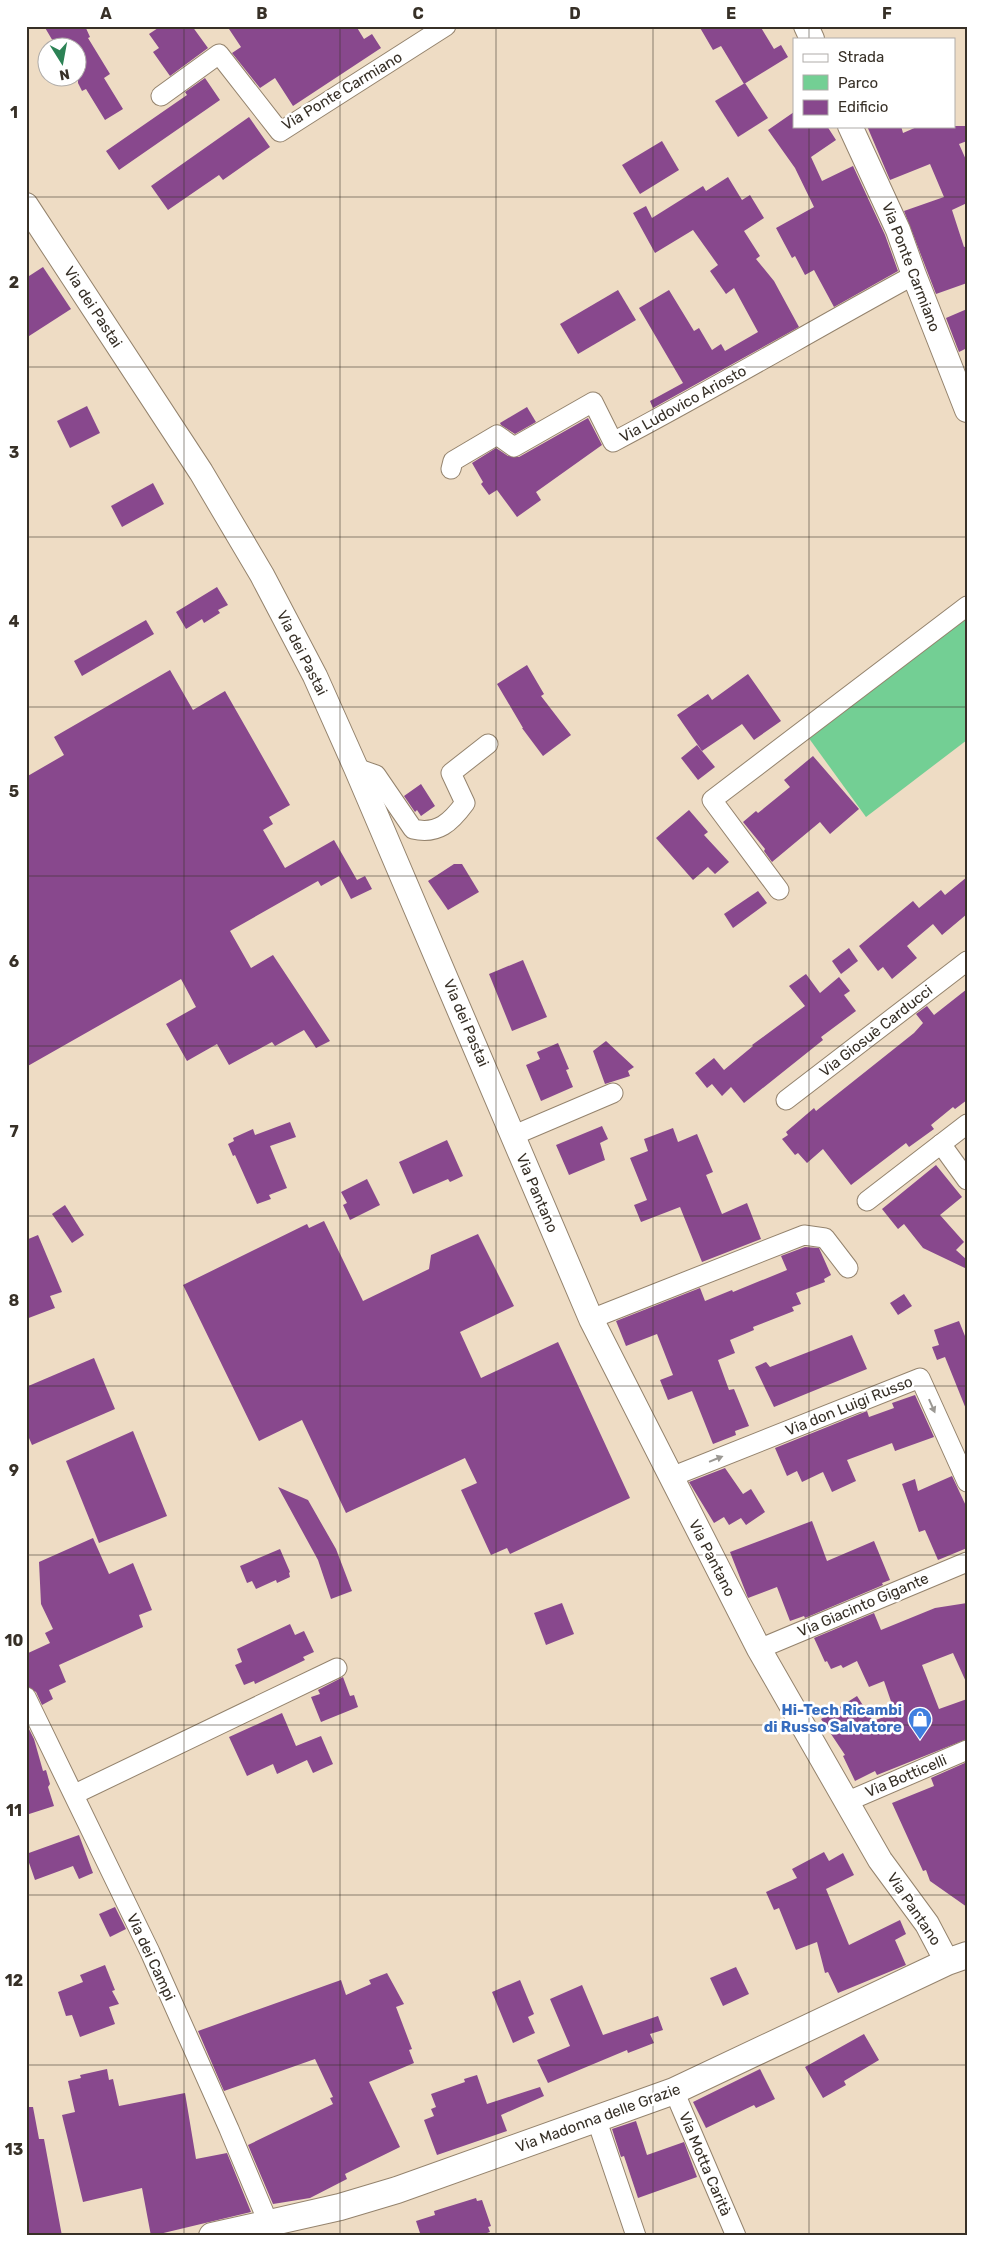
<svg xmlns="http://www.w3.org/2000/svg" width="993" height="2262" font-family="Rubik,sans-serif">
	<style>
		.green { fill: #73cf94 }
		.building { fill: #88488d }
		.lines { fill: none; stroke-linecap: round; stroke-linejoin: round }
		.minor-casing { stroke: #94836d; stroke-width: 21 }
		.tertiary-casing { stroke: #94836d; stroke-width: 26 }
		.secondary-casing { stroke: #94836d; stroke-width: 28 }
		.minor { stroke: #fff; stroke-width: 19 }
		.tertiary { stroke: #fff; stroke-width: 24 }
		.secondary { stroke: #fff; stroke-width: 26 }
		.oneway { fill: #9b9893 }
		.grid { fill: none; stroke: #373027; stroke-width: 1; stroke-opacity: 0.55 }
		.labels { text-anchor: middle; dominant-baseline: central; stroke-width: 5; stroke-linejoin: round; paint-order: stroke }
		.street-label { font-size: 15px; fill: #373027; stroke: #fff }
		.shop-label { font-size: 15px; font-weight: bold; fill: #366cbe; stroke: #fff; text-anchor: end }
		.neatline { fill: none; stroke: #373027; stroke-width: 2 }
		.grid-label { font-size: 16px; text-anchor: middle; font-weight: bold; fill: #373027 }
	</style>
	<rect width="100%" height="100%" fill="#eedcc4"/>
	<path class="green" d="M967,617V740L866,817L808,737Z"/>
	<g class="building">
		<path d="M44,26H85L90,37L88,38L110,74L104,78L123,109L105,120L86,89L82,91L78,83V48H57Z"/>
		<path d="M161,26H192L208,48L170,76L153,52L159,48L149,34Z"/>
		<path d="M227,26H356L364,39L372,34L381,48L293,106L275,78L260,88L232,53L241,47Z"/>
		<path d="M699,26H760L774,49L781,45L788,57L744,84L721,46L713,50Z"/>
		<path d="M205,78L220,100L119,170L106,151L187,95L185,92Z"/>
		<path d="M745,83L768,118L738,137L715,101Z"/>
		<path d="M794,112V126H827L836,140L811,157L822,181L853,166L885,235L898,271L834,307L814,270L805,275L795,256L792,258L776,228L814,207L795,168L768,130Z"/>
		<path d="M249,117L270,147L223,180L219,175L168,210L151,186Z"/>
		<path d="M867,126H901L903,133L919,126H967V141L959,144L967,162V203L952,210L964,247L967,246V283L936,294L904,211L944,197L930,164L890,180Z"/>
		<path d="M662,141L679,170L640,194L622,165Z"/>
		<path d="M728,177L742,200L750,195L764,218L744,231L760,256L756,259L774,281L799,327L653,408L650,401L683,383L639,308L669,290L694,331L699,328L712,350L721,344L725,351L758,332L734,288L726,294L710,271L718,265L693,230L655,253L633,213L646,206L652,218L703,186L706,191Z"/>
		<path d="M43,267L71,309L26,338V278Z"/>
		<path d="M618,290L636,320L578,354L560,324Z"/>
		<path d="M967,309V348L959,352L946,318Z"/>
		<path d="M87,406L100,433L70,448L57,421Z"/>
		<path d="M527,407L536,422L515,434L501,425L500,423Z"/>
		<path d="M588,418L602,445L536,492L541,500L517,517L497,490L489,495L481,484L483,482L472,463L496,448L508,456L519,457Z"/>
		<path d="M153,483L164,504L122,527L111,506Z"/>
		<path d="M217,587L228,605L218,610L220,613L204,623L202,619L186,629L176,612Z"/>
		<path d="M146,620L154,634L82,676L74,661Z"/>
		<path d="M527,665L544,694L541,696L571,735L543,756L522,728H523L497,684Z"/>
		<path d="M170,670L193,710L225,691L290,805L269,817L273,824L263,830L285,868L334,840L357,880L365,876L372,889L351,899L339,876L321,886L318,881L230,931L251,968L273,955L330,1041L316,1048L304,1030L275,1046L272,1042L229,1065L217,1044L187,1061L166,1024L196,1007L181,979L26,1067V777L64,755L54,737Z"/>
		<path d="M748,674L781,721L754,740L742,724L702,751L677,715L708,694L712,700Z"/>
		<path d="M697,745L715,767L698,780L681,758Z"/>
		<path d="M813,756L859,809L830,834L820,822L772,862L764,851L765,849L743,822L756,811L758,813L790,787L784,780Z"/>
		<path d="M421,784L435,806L421,816L417,810L415,812L404,796Z"/>
		<path d="M689,810L708,832L704,835L729,862L715,874L708,867L693,880L656,838Z"/>
		<path d="M454,864H462L479,892L448,910L428,881Z"/>
		<path d="M967,877V914L942,935L933,924L907,946L917,958L892,979L883,967L878,971L859,946L913,901L919,908L941,890L945,895Z"/>
		<path d="M758,891L767,903L733,928L724,914Z"/>
		<path d="M849,948L858,961L841,974L832,961Z"/>
		<path d="M523,960L547,1017L512,1031L489,974Z"/>
		<path d="M806,974L820,993L839,977L850,991L844,995L856,1011L821,1037L823,1040L744,1103L731,1087L722,1096L712,1084L707,1088L695,1073L714,1058L724,1070L753,1046L752,1045L805,1006L789,986Z"/>
		<path d="M967,989V1100L955,1109L953,1107L931,1125L934,1129L909,1147L906,1143L851,1185L823,1149L807,1163L798,1153L795,1155L782,1139L788,1135L786,1132L814,1108L816,1111L914,1033L923,1023L916,1014L927,1006L934,1015Z"/>
		<path d="M606,1041L634,1067L628,1071L630,1076L605,1084L593,1051Z"/>
		<path d="M558,1043L569,1069L566,1070L573,1087L541,1101L526,1065L540,1059L537,1052Z"/>
		<path d="M290,1122L296,1137L270,1146L287,1188L269,1195L271,1199L257,1204L235,1155L233,1156L228,1144L234,1141L233,1138L253,1129L255,1135Z"/>
		<path d="M602,1126L608,1139L600,1143L605,1160L569,1175L556,1145Z"/>
		<path d="M673,1128L678,1142L697,1134L713,1172L706,1175L722,1214L747,1203L761,1239L702,1262L680,1207L641,1222L634,1205L647,1200L630,1158L648,1151L644,1139Z"/>
		<path d="M447,1140L463,1176L450,1182L448,1179L413,1194L399,1162Z"/>
		<path d="M936,1165L962,1197L940,1215L964,1242L956,1250L967,1260V1269L923,1248L904,1224L898,1229L882,1209Z"/>
		<path d="M367,1179L380,1205L350,1220L343,1205L347,1203L341,1192Z"/>
		<path d="M65,1205L84,1235L72,1243L52,1214Z"/>
		<path d="M324,1221L363,1301L429,1269L431,1255L478,1234L514,1306L460,1332L481,1378L558,1342L630,1498L510,1554L507,1548L491,1555L461,1490L477,1483L465,1458L346,1513L302,1420L259,1441L183,1285L307,1224L309,1228Z"/>
		<path d="M38,1235L62,1292L50,1296L55,1308L26,1319V1240Z"/>
		<path d="M805,1247L819,1248L831,1275L824,1279L825,1282L796,1293L801,1304L792,1307L794,1311L753,1327L754,1330L730,1340L735,1353L718,1360L729,1390L734,1389L749,1426L735,1431L736,1435L713,1444L692,1391L668,1400L660,1380L673,1375L657,1334L626,1346L616,1321L700,1288L705,1301L732,1290L733,1292L787,1270L781,1256Z"/>
		<path d="M904,1294L912,1306L898,1315L890,1303Z"/>
		<path d="M959,1321L967,1341L966,1409L945,1357L937,1360L932,1347L939,1345L934,1330Z"/>
		<path d="M852,1335L867,1369L774,1407L755,1367L766,1362L770,1367Z"/>
		<path d="M94,1358L115,1409L32,1445L26,1431V1387Z"/>
		<path d="M915,1395L934,1437L895,1451L892,1443L847,1460L856,1481L832,1492L823,1472L802,1482L797,1471L787,1476L775,1448L867,1411L869,1417L894,1408L892,1403Z"/>
		<path d="M133,1431L167,1516L99,1543L66,1461Z"/>
		<path d="M725,1468L743,1494L751,1489L765,1512L746,1525L741,1518L729,1525L724,1517L714,1523L689,1482Z"/>
		<path d="M952,1476L967,1508V1548L938,1560L925,1530L919,1532L902,1484L915,1479L918,1491Z"/>
		<path d="M278,1487L308,1500L336,1549L352,1591L331,1599L318,1560Z"/>
		<path d="M812,1521L827,1561L874,1541L890,1580L882,1583L883,1585L805,1618L804,1616L790,1621L777,1587L748,1598L730,1552Z"/>
		<path d="M93,1538L109,1574L133,1563L152,1610L139,1615L143,1627L59,1665L66,1682L49,1690L53,1699L42,1705L36,1692L26,1686V1654L50,1643L45,1633L53,1629L41,1604L39,1562Z"/>
		<path d="M280,1549L290,1572L289,1573L290,1577L277,1583L276,1580L256,1589L252,1581L247,1583L240,1566Z"/>
		<path d="M562,1603L574,1634L546,1645L534,1613Z"/>
		<path d="M967,1603V1684L953,1653L922,1665L939,1709L967,1699V1739L877,1775L875,1771L855,1781L843,1756L845,1755L821,1719L857,1696L873,1721L895,1713L884,1681L869,1687L857,1661L843,1668L841,1665L831,1669L827,1661L825,1662L814,1638L874,1613L881,1630L935,1608Z"/>
		<path d="M290,1624L295,1635L304,1631L314,1652L303,1657L305,1660L274,1675L255,1684L254,1681L244,1685L235,1665L242,1662L237,1649Z"/>
		<path d="M343,1677L350,1696L354,1695L358,1707L321,1722L311,1697L320,1694L318,1690Z"/>
		<path d="M282,1713L296,1746L321,1736L333,1764L313,1773L307,1760L277,1774L273,1764L247,1776L229,1737Z"/>
		<path d="M26,1727H28L34,1739L43,1771L46,1770L50,1784L48,1787L54,1806L26,1815Z"/>
		<path d="M967,1762V1907L930,1881L926,1870L923,1871L892,1803L934,1786L931,1778Z"/>
		<path d="M79,1835L93,1873L79,1879L73,1866L35,1880L26,1854Z"/>
		<path d="M824,1852L829,1861L843,1853L854,1875L826,1889L849,1945L900,1920L906,1934L895,1940L906,1965L838,1993L828,1972L825,1973L817,1942L796,1950L779,1908L774,1910L766,1892L797,1878L792,1869Z"/>
		<path d="M115,1907L126,1929L110,1937L99,1914Z"/>
		<path d="M105,1965L115,1990L112,1991L119,2004L109,2007L115,2024L80,2037L72,2015L66,2016L58,1992L83,1982L80,1975Z"/>
		<path d="M736,1967L749,1994L723,2006L710,1978Z"/>
		<path d="M387,1973L404,2004L396,2007L412,2049L409,2050L414,2063L369,2082L400,2147L345,2174L347,2179L310,2198L273,2204L248,2145L333,2104L330,2098L333,2097L315,2059L224,2091L198,2031L341,1980L346,1995L371,1984L369,1980Z"/>
		<path d="M520,1980L534,2014L528,2017L535,2033L513,2043L492,1992Z"/>
		<path d="M582,1985L603,2035L658,2016L663,2030L650,2034L654,2043L628,2053L627,2050L548,2083L537,2060L570,2046L550,1999Z"/>
		<path d="M864,2034L879,2060L844,2081L846,2085L823,2098L805,2067Z"/>
		<path d="M107,2069L109,2080L113,2079L119,2106L185,2093L196,2159L227,2153L251,2212L151,2236L142,2188L83,2202L62,2115L75,2112L68,2081L81,2078L80,2075Z"/>
		<path d="M760,2069L775,2099L756,2108L754,2105L706,2128L693,2102Z"/>
		<path d="M477,2075L487,2104L540,2087L544,2096L501,2115L507,2131L437,2155L424,2120L434,2116L431,2109L436,2107L431,2094L465,2082L464,2079Z"/>
		<path d="M26,2107H33L39,2139H44L62,2236H26Z"/>
		<path d="M636,2121L647,2155L684,2142L697,2177L638,2198L624,2156L621,2157L612,2129Z"/>
		<path d="M476,2198L477,2201L482,2200L491,2226L488,2227L490,2232L478,2236H421L416,2221L435,2215L434,2211Z"/>
	</g>
	<g class="lines">
		<g class="minor-casing">
			<g id="minor">
				<path d="M161,96L219,54L280,132L446,26"/>
				<path d="M451,469L453,461L497,435L514,447L593,402L613,442C714,389 813,330 914,275"/>
				<path d="M356,768L376,775L413,829C438,835 451,822 465,803L451,773L488,744"/>
				<path d="M779,890L712,800L967,606"/>
				<path d="M786,1100L967,961"/>
				<path d="M512,1136L613,1093"/>
				<path d="M941,1144L967,1180"/>
				<path d="M867,1201L967,1124"/>
				<path d="M591,1319L804,1235L825,1238L848,1268"/>
				<path d="M671,1477L920,1378L967,1482"/>
				<path d="M759,1649L967,1562"/>
				<path d="M26,1697L150,1952L229,2129L268,2222"/>
				<path d="M75,1794L337,1668"/>
				<path d="M846,1802L967,1750"/>
				<path d="M674,2091L736,2236"/>
				<path d="M596,2118L636,2236"/>
			</g>
		</g>
		<g class="tertiary-casing">
			<g id="tertiary">
				<path d="M806,26L812,39"/>
				<path d="M850,126L898,230L914,275L967,410"/>
				<path d="M26,205L201,472L262,575L315,676L356,768L591,1319L759,1649L880,1860L927,1924L947,1962"/>
			</g>
		</g>
		<g class="secondary-casing">
			<path id="secondary" d="M212,2236L340,2207L397,2190L674,2091L947,1962L967,1955"/>
		</g>
		<use href="#minor" class="minor"/>
		<use href="#tertiary" class="tertiary"/>
		<use href="#secondary" class="secondary"/>
	</g>
	<defs><path id="oneway-solid" d="M-6-.8H1V-3.2L6.5 0L1 3.2V.8H-6Z" transform="scale(1.25)"/></defs>
	<g class="oneway">
		<use href="#oneway-solid" transform="translate(932 1406) rotate(66)"/>
		<use href="#oneway-solid" transform="translate(716 1459) rotate(-22)"/>
	</g>
	<path class="grid" d="M184,26V2236M340,26V2236M496,26V2236M653,26V2236M809,26V39M809,126V2236M26,197H967M26,367H967M26,537H967M26,707H967M26,876H967M26,1046H967M26,1216H967M26,1386H967M26,1555H967M26,1725H967M26,1895H967M26,2065H967"/>
	<defs>
		<g id="shop-pin" transform="scale(1.25)"><path d="M0 17L-7.5 6A9.5 9.5 0 1 1 7.5 6Z" fill="#3f7fe0" stroke="#fff"/><path d="M-5-2.5h2.3a2.7 3.5 0 0 1 5.4 0H5L5.5 6h-11ZM-1.5-2.5h3a1.5 2.3 0 0 0-3 0Z" fill="#fff"/></g>
	</defs>
	<g fill-rule="evenodd">
		<use href="#shop-pin" x="920" y="1719"/>
	</g>
	<g class="labels">
		<g class="street-label">
			<text transform="translate(342 91) rotate(-31)">Via Ponte Carmiano</text>
			<text transform="translate(911 267) rotate(69)">Via Ponte Carmiano</text>
			<text transform="translate(93 307) rotate(57)">Via dei Pastai</text>
			<text transform="translate(683 404) rotate(-29)">Via Ludovico Ariosto</text>
			<text transform="translate(302 653) rotate(63)">Via dei Pastai</text>
			<text transform="translate(466 1023) rotate(67)">Via dei Pastai</text>
			<text transform="translate(876 1031) rotate(-38)">Via Giosuè Carducci</text>
			<text transform="translate(537 1193) rotate(67)">Via Pantano</text>
			<text transform="translate(849 1406) rotate(-22)">Via don Luigi Russo</text>
			<text transform="translate(712 1558) rotate(63)">Via Pantano</text>
			<text transform="translate(863 1605) rotate(-23)">Via Giacinto Gigante</text>
			<text transform="translate(906 1776) rotate(-23)">Via Botticelli</text>
			<text transform="translate(914 1909) rotate(56)">Via Pantano</text>
			<text transform="translate(151 1957) rotate(65)">Via dei Campi</text>
			<text transform="translate(598 2118) rotate(-20)">Via Madonna delle Grazie</text>
			<text transform="translate(705 2164) rotate(67)">Via Motta Carità</text>
		</g>
		<g class="shop-label">
			<text x="902" y="1710">Hi-Tech Ricambi<tspan x="902" dy="17">di Russo Salvatore</tspan></text>
		</g>
	</g>
	<rect width="993" height="2262" fill="none" stroke="#ffffff" stroke-width="55"/>
	<rect x="793" y="38" width="162" height="90" fill="#ffffff" stroke="#afaca9"/>
	<rect x="803" y="54" width="25" height="8" fill="#ffffff" stroke="#afaca9"/>
	<text x="838" y="62" font-size="15" fill="#373027">Strada</text>
	<rect x="803" y="75" width="25" height="15" fill="#73cf94" stroke="#afaca9"/>
	<text x="838" y="88" font-size="15" fill="#373027">Parco</text>
	<rect x="803" y="100" width="25" height="15" fill="#88488d" stroke="#afaca9"/>
	<text x="838" y="112" font-size="15" fill="#373027">Edificio</text>
	<g transform="translate(62 62) rotate(169)"><circle r="24" fill="#ffffff" stroke="#afaca9"/>
	<path d="M0-4L9 19L0 12L-9 19Z" fill="#2c8255"/>
	<text y="-8" font-size="14" font-weight="bold" text-anchor="middle" fill="#373027">N</text>
	</g>
	<rect x="28" y="28" width="938" height="2206" class="neatline"/>
	<g class="grid-label">
		<text x="106" y="19">A</text>
		<text x="262" y="19">B</text>
		<text x="418" y="19">C</text>
		<text x="575" y="19">D</text>
		<text x="731" y="19">E</text>
		<text x="887" y="19">F</text>
		<text x="14" y="118">1</text>
		<text x="14" y="288">2</text>
		<text x="14" y="458">3</text>
		<text x="14" y="627">4</text>
		<text x="14" y="797">5</text>
		<text x="14" y="967">6</text>
		<text x="14" y="1137">7</text>
		<text x="14" y="1306">8</text>
		<text x="14" y="1476">9</text>
		<text x="14" y="1646">10</text>
		<text x="14" y="1816">11</text>
		<text x="14" y="1986">12</text>
		<text x="14" y="2155">13</text>
	</g>
</svg>
